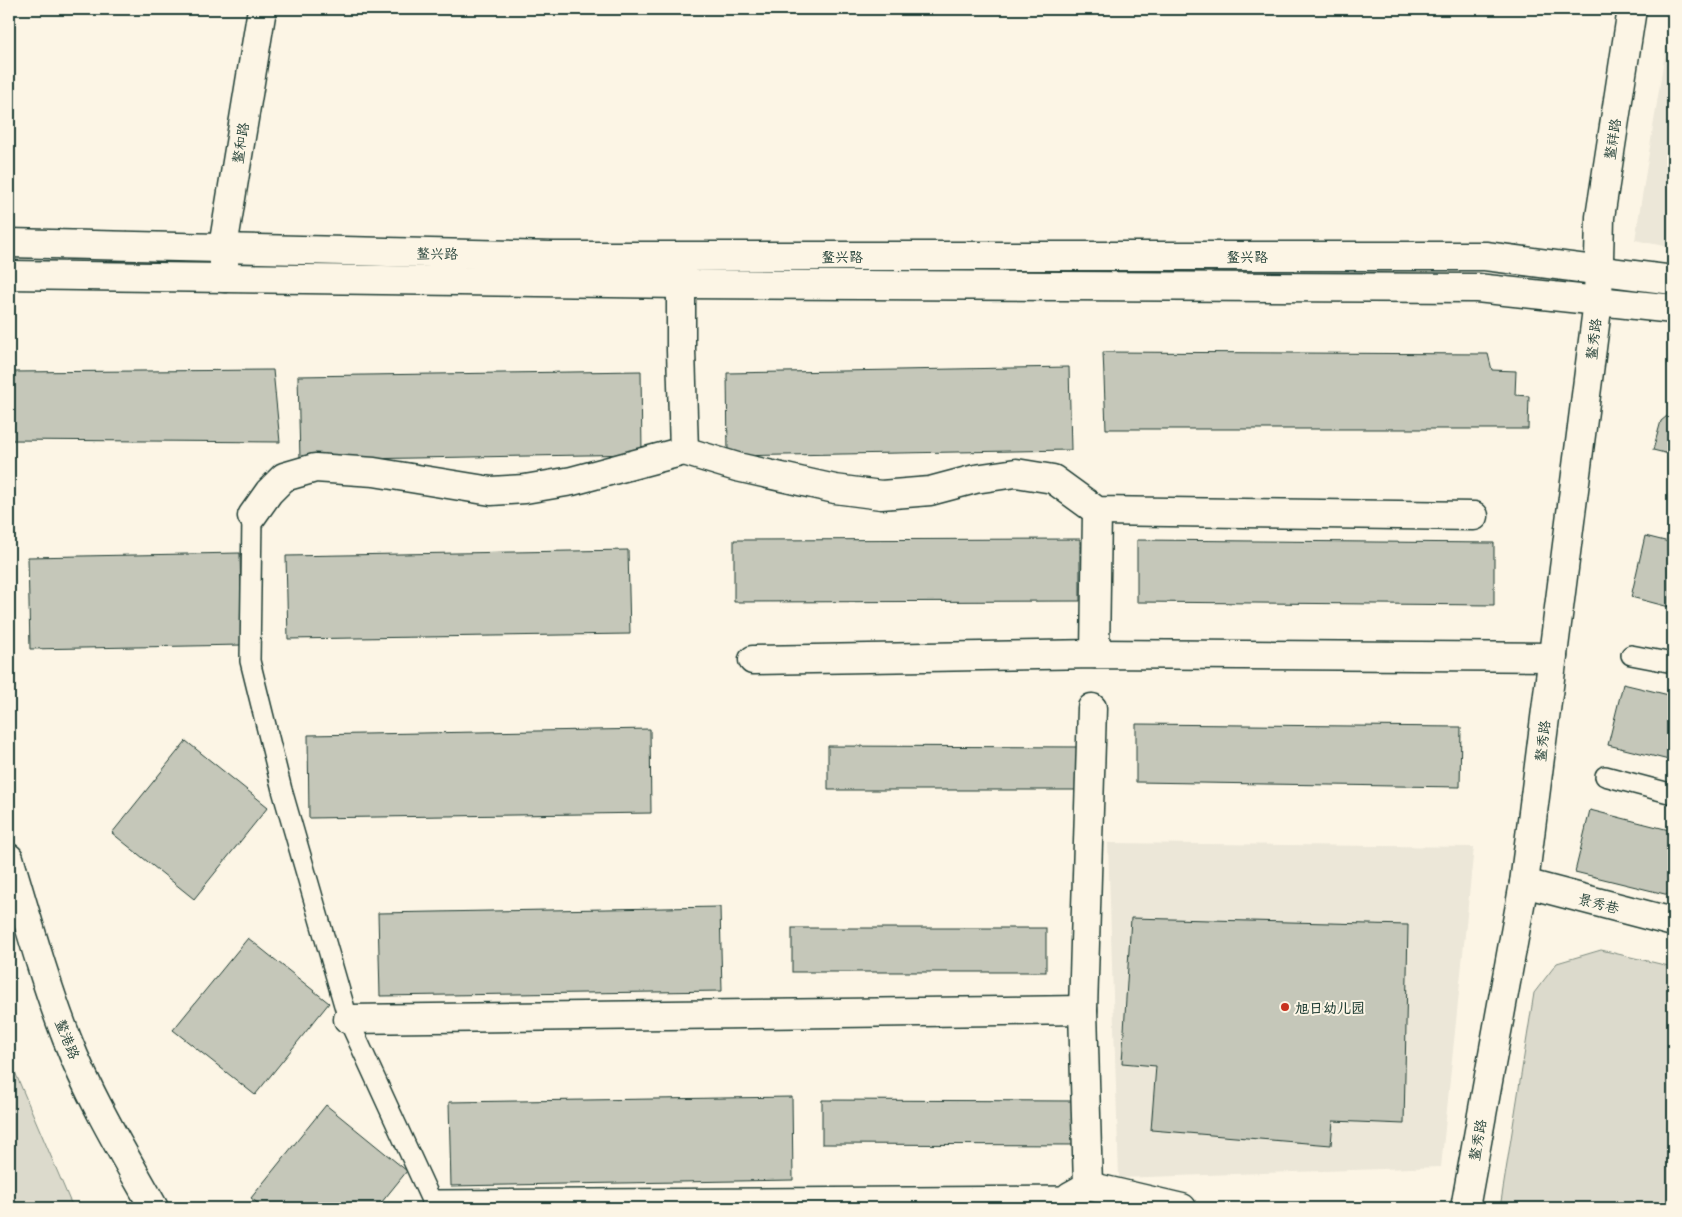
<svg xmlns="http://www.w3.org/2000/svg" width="1682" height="1217" font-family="'Playpen Sans','LXGW WenKai TC',sans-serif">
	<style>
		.built { fill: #ece7d8 }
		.green { fill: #dcdacc; stroke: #7e8c80 }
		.building { fill: #c5c7b9; stroke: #1f3d34 }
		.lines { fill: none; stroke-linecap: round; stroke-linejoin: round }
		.service-casing { stroke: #1f3d34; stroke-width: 22 }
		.minor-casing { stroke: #1f3d34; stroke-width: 31 }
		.tertiary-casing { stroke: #1f3d34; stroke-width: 31 }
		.secondary-casing { stroke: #1f3d34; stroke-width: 31 }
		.service { stroke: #fcf5e5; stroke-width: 19 }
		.minor { stroke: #fcf5e5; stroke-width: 28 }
		.tertiary { stroke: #fcf5e5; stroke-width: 28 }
		.secondary { stroke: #fcf5e5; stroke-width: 28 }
		.poi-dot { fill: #c8321e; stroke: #fcf5e5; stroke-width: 2 }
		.labels { text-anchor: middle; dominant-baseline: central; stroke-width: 4; stroke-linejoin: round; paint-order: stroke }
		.street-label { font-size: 14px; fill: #1f3d34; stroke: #fcf5e5 }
		.poi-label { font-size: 14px; font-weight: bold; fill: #1f3d34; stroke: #fcf5e5; text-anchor: start }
	</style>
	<rect width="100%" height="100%" fill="#fcf5e5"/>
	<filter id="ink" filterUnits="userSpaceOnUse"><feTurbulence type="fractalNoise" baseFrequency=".02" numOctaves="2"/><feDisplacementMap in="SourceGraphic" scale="10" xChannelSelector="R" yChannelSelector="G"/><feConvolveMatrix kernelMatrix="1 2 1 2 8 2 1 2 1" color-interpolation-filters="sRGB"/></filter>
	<g filter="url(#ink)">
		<g class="built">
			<path d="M1672,9H1673V248L1635,240Z"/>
			<path d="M1108,843L1474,847L1441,1167L1119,1178Z"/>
		</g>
		<g class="green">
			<path d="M1601,950L1673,967V1208H1500L1534,993L1557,963Z"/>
			<path d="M9,1058L70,1201L75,1208H9Z"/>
		</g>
		<g class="building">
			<path d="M1103,352L1488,354L1492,370L1516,371L1515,395L1529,396L1528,429H1106Z"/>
			<path d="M1069,367L1071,450L728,456L727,373Z"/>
			<path d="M273,370L280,442L9,440V372Z"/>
			<path d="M641,371L642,454L300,460L298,376Z"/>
			<path d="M1673,411V455L1653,450L1661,421Z"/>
			<path d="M1645,536L1673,543V608L1631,597Z"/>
			<path d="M1080,539V601L734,602V540Z"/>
			<path d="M1137,540L1494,543V605L1137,602Z"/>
			<path d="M628,550L630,634L288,639L286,556Z"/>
			<path d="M240,553L242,645L30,649L28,557Z"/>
			<path d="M1623,684L1673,696V761L1608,745Z"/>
			<path d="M1136,724L1461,727L1460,787L1136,782Z"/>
			<path d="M650,729L651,813L309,818L308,735Z"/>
			<path d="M186,741L268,807L194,899L112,833Z"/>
			<path d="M828,746L1082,747V790H828Z"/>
			<path d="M1590,810L1673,831V896L1575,872Z"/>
			<path d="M720,907L722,991L380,996L378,913Z"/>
			<path d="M1131,918L1408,925L1404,1124L1333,1121L1331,1145L1151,1130L1156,1066L1122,1063Z"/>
			<rect x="792" y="928" width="254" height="44"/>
			<path d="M248,938L329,1003L255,1095L173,1030Z"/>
			<path d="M792,1097L793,1180L451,1186L449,1102Z"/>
			<path d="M822,1100L1076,1101V1145L822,1144Z"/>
			<path d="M326,1105L407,1171L377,1208H264L251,1198Z"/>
		</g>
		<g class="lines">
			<g class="service-casing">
				<g id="service">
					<path d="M252,516L250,661L282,790L348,1019L431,1200L440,1208"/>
					<path d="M1631,655L1673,663"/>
					<path d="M1605,776L1673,794"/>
					<path d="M431,1200L1070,1196"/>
				</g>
			</g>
			<g class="minor-casing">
				<g id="minor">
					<path d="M681,260V350L684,451"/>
					<path d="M252,516L269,492L284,477L315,468L374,472L491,491L525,489L572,481L684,451L737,467L835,489L881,495L930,491L975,479L1016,473L1053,479L1097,511L1474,516"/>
					<path d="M1095,654L1097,511"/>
					<path d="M753,660L1095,654L1553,657"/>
					<path d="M348,1019L1083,1010"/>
					<path d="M1088,1186L1182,1208"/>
					<path d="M1066,1208L1070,1196L1088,1186L1083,1010L1092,708"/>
				</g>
			</g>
			<g class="tertiary-casing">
				<g id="tertiary">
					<path d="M225,278L223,247L262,9"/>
					<path d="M9,858C27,918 44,980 67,1039C90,1098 123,1153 154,1208"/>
					<path d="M1524,883L1673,922"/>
					<path d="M1465,1208L1524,883L1598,301L1600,217L1632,9"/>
				</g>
			</g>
			<g class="secondary-casing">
				<g id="secondary">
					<path d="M9,243L554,256H1485L1673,280"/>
					<path d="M9,275L681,284L1477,288L1673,309"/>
				</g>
			</g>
			<use href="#service" class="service"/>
			<use href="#minor" class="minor"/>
			<use href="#tertiary" class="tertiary"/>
			<use href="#secondary" class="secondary"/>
		</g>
	</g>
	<circle class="poi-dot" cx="1285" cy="1007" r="5"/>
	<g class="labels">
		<g class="street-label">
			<text transform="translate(1612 139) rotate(-81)">鳌祥路</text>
			<text transform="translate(240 143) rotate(-81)">鳌和路</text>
			<text transform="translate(437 253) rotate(1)">鳌兴路</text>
			<text x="842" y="256">鳌兴路</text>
			<text x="1247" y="256">鳌兴路</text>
			<text transform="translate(1593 339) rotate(-83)">鳌秀路</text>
			<text transform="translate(1542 741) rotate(-83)">鳌秀路</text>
			<text transform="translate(1599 903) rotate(15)">景秀巷</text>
			<text transform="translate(68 1039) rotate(68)">鳌港路</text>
			<text transform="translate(1477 1140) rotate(-80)">鳌秀路</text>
		</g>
		<g class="poi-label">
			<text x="1295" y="1007">旭日幼儿园</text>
		</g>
	</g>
	<rect width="1682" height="1217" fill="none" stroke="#fcf5e5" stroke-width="30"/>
	<rect x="15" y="15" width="1652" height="1187" fill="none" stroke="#1f3d34" stroke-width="2" filter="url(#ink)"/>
</svg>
